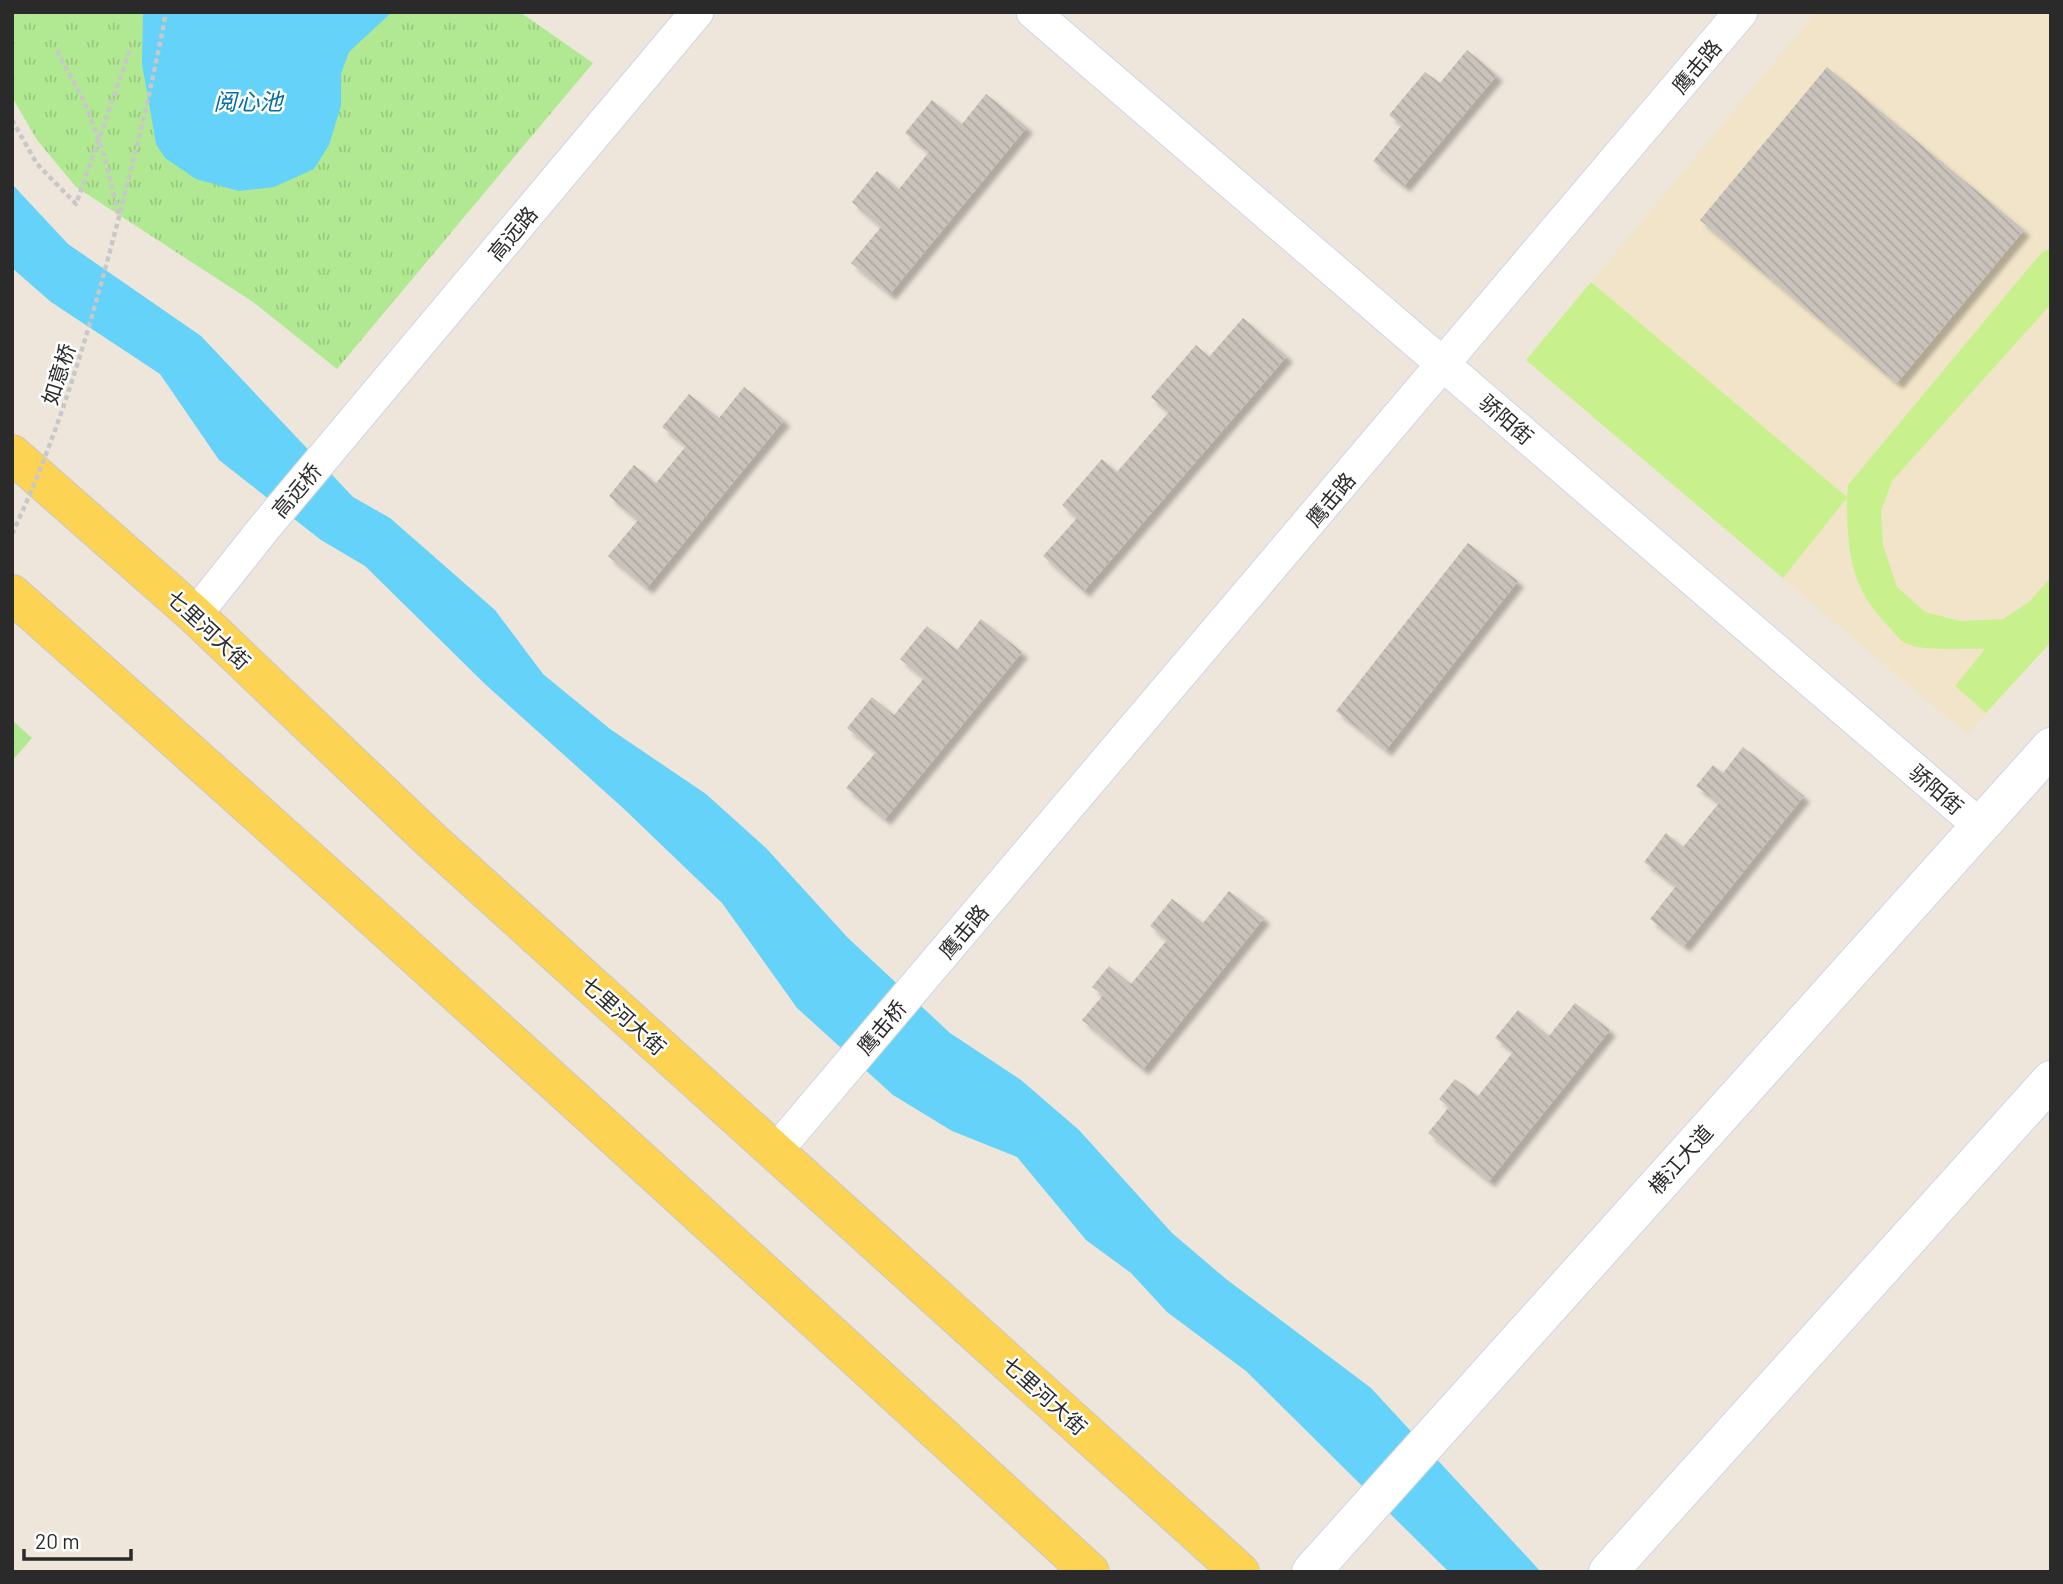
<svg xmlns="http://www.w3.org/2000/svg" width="2063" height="1584" font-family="Barlow,'Noto Sans SC',sans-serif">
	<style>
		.education { fill: #f1e4c9 }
		.grass { fill: url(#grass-tufts) }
		.pitch { fill: #c8f18e }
		.water { fill: #65d2f9 }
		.building { fill: url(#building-back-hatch); filter: url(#shadow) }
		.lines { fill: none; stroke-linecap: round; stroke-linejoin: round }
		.minor-casing { stroke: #d0d4e5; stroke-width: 35 }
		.secondary-casing { stroke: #d0d4e5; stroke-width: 40 }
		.primary-casing { stroke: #c8c8c8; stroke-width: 40 }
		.path { stroke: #c8c8c8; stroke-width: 4.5; stroke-dasharray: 5 3.5; stroke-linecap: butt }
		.minor { stroke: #fff; stroke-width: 33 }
		.secondary { stroke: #fff; stroke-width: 38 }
		.primary { stroke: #fcd352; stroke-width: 38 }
		.path-bridge { stroke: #c8c8c8; stroke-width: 4.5; stroke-dasharray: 5 3.5; stroke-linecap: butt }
		.labels { text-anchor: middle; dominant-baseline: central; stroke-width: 5; stroke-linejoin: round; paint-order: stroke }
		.street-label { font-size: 21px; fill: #2a2a2a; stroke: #fff }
		.water-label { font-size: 23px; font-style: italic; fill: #026fa7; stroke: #fff }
	</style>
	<defs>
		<pattern id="grass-tufts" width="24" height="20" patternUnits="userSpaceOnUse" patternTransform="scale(1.75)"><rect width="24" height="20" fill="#b1e993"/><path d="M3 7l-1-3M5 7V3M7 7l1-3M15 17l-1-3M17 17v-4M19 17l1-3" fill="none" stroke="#98c87f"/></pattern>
		<pattern id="building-back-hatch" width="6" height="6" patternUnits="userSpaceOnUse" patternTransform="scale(1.75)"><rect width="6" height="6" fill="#c9c3bb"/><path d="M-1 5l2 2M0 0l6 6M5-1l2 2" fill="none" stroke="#ada8a1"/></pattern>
		<filter id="shadow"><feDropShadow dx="6" dy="6" stdDeviation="2" flood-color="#0004"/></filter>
	</defs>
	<rect width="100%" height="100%" fill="#eee6db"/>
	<path class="education" d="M1816,12H2051V642L1967,735L1526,360Z"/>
	<g class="grass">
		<path d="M12,12H520L593,63L337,369L253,302L76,187L37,140L12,97Z"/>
		<path d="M12,720L32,738L12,761Z"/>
	</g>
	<path class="pitch" d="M2051,249V304L1892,481L1881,511L1883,545L1897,587L1925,612L1961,621L2003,619L2029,602L2051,577V642L1986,713L1955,686L1985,649C1966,648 1922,652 1905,643C1899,640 1894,632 1889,627C1850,588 1847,550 1847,498L1783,578L1526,360L1591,282L1847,497L1848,485L2042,252Z"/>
	<g class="water">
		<path d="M143,12H392L349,52L341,74V106L329,145L314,169L274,187L239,191L196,179L165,158L156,144L142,64Z"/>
		<path d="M12,184L68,244L201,336L353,497L390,518L495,610L543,674L610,729L706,794L766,848L848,938L950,1033L1021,1080L1079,1130L1172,1233L1226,1279L1371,1388L1541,1572H1449L1246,1371L1167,1312L1131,1273L1086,1240L1017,1157L952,1131L893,1095L797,1008L722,903L623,808L485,684L365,566L321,540L219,460L160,374L51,302L12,268Z"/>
	</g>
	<g class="building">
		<path d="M1467,50L1497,75L1404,186L1373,161L1402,125L1389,115L1425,72L1440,83Z"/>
		<path d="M1827,67L2024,230L1897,383L1700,220Z"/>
		<path d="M986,94L1027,127L890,294L851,263L881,227L852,202L877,171L899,189L929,152L905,133L932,100L962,124Z"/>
		<path d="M1243,318L1287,356L1084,591L1043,556L1077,518L1062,505L1102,459L1117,472L1169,412L1151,397L1196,345L1209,357Z"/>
		<path d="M744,387L784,420L647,588L608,556L638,520L609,496L634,465L656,483L686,446L662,427L689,394L719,418Z"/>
		<path d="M1468,543L1518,581L1386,750L1336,711Z"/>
		<path d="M981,619L1022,652L885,819L846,788L876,752L847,728L872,697L894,715L924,678L900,659L927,626L957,650Z"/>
		<path d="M1743,747L1804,796L1684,946L1650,919L1676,886L1644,862L1666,833L1683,847L1719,803L1696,786L1713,765L1723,773Z"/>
		<path d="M1229,891L1264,918L1143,1069L1082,1020L1103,995L1092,987L1109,966L1131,984L1167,940L1150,926L1172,899L1203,923Z"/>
		<path d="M1575,1003L1610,1030L1489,1181L1428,1133L1449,1107L1439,1099L1455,1079L1478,1096L1513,1052L1495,1038L1518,1010L1549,1036Z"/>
	</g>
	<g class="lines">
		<g class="minor-casing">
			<g id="minor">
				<path d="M1033,12L1980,826"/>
				<path d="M195,615L265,527L697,12"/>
				<path d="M775,1152L1741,12"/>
			</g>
		</g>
		<g class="secondary-casing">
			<g id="secondary">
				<path d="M1311,1572L2051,747"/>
				<path d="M1608,1572L2051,1080"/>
			</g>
		</g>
		<g class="primary-casing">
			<g id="primary">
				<path d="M12,454L195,615L432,841L1240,1572"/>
				<path d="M12,594C375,916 733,1244 1090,1572"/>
			</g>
		</g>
		<path class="path" d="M12,120L37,164L76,204L131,47"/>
		<use href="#minor" class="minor"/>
		<use href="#secondary" class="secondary"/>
		<use href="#primary" class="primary"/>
		<g class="path-bridge">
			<path d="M57,51L84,101L103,151L119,216"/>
			<path d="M12,534C55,443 84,348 110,251C131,172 151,93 166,12"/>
		</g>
	</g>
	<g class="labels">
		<g class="street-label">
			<text transform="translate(1696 66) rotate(-50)">鹰击路</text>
			<text transform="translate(512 233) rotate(-50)">高远路</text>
			<text transform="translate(58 374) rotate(-72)">如意桥</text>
			<text transform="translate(1507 419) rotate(41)">骄阳街</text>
			<text transform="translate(296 490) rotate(-50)">高远桥</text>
			<text transform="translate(1330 499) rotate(-50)">鹰击路</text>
			<text transform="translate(209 629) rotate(43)">七里河大街</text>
			<text transform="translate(1937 789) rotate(41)">骄阳街</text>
			<text transform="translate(963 931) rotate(-50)">鹰击路</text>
			<text transform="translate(624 1015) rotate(42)">七里河大街</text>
			<text transform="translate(881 1027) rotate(-50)">鹰击桥</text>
			<text transform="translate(1680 1159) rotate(-48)">横江大道</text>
			<text transform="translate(1045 1395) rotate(42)">七里河大街</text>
		</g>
		<g class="water-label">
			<text x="248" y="101">阅心池</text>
		</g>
	</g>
	<rect width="2063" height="1584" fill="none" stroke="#2a2a2a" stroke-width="28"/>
	<path d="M24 1549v10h107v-10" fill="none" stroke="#2a2a2a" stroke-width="3.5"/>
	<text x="35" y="1549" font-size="21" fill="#2a2a2a" stroke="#ffffff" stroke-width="5" paint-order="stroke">20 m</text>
</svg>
